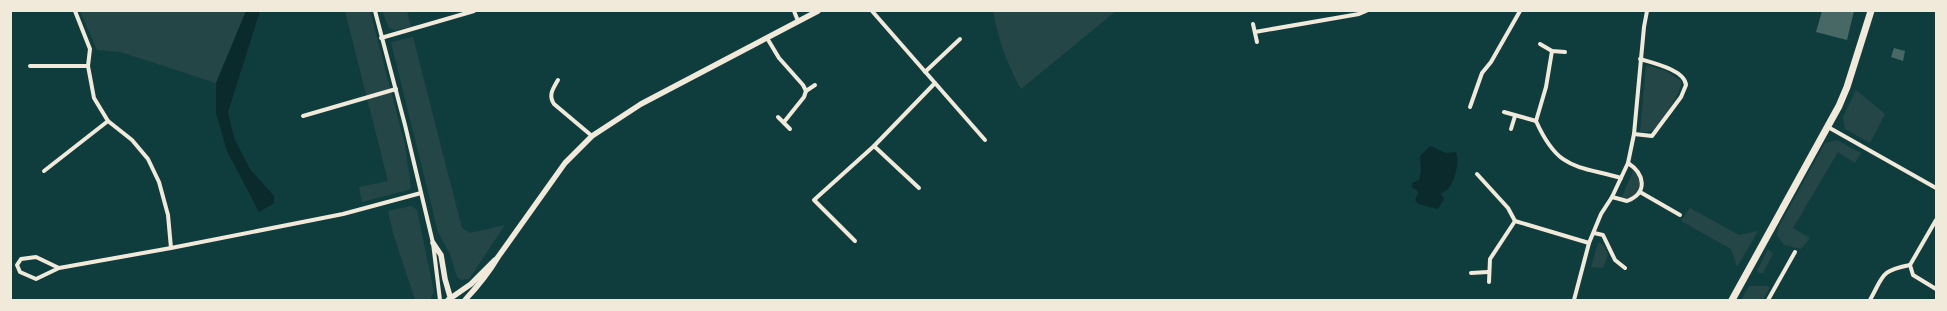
<svg xmlns="http://www.w3.org/2000/svg" width="1947" height="311" font-family="Inter,sans-serif">
	<style>
		.green { fill: #244646 }
		.water { fill: #0a2a2b }
		.building { fill: #486865 }
		.lines { fill: none; stroke-linecap: round; stroke-linejoin: round }
		.minor { stroke: #f1e9da; stroke-width: 4 }
		.tertiary { stroke: #f1e9da; stroke-width: 5.5 }
		.trunk { stroke: #f1e9da; stroke-width: 7 }
	</style>
	<rect width="100%" height="100%" fill="#0f3d3e"/>
	<g class="green">
		<path d="M80,11H246L216,83L120,52L97,50Z"/>
		<path d="M345,11H370L405,145L411,188L408,190L362,202L359,187L388,181Z"/>
		<path d="M382,11H407L411,27L395,30L389,28Z"/>
		<path d="M993,11H1116L1021,89C1006,62 999,41 993,11Z"/>
		<path d="M413,37L462,228L470,233L505,225L469,279L461,280L457,277L450,254L438,232L391,42Z"/>
		<path d="M1646,65L1666,71L1681,81C1683,90 1661,124 1653,130C1649,132 1644,132 1640,132Z"/>
		<path d="M1856,90L1885,114L1870,143L1845,129L1843,117Z"/>
		<path d="M1837,140L1861,153L1855,163L1838,152L1793,228L1810,238L1801,249L1784,245L1777,235L1779,226L1825,143Z"/>
		<path d="M1633,171C1635,173 1639,177 1639,179C1643,190 1632,201 1622,197Z"/>
		<path d="M411,206L417,210L434,292L430,300H415L393,233L388,211Z"/>
		<path d="M1690,208L1739,235L1758,231L1737,267L1731,249L1681,221Z"/>
		<path d="M1598,242L1604,246L1608,255L1603,268L1591,267Z"/>
		<path d="M1768,249L1773,254L1763,273H1759L1757,271Z"/>
		<path d="M1749,286H1766L1770,287L1763,300H1741Z"/>
	</g>
	<g class="water">
		<path d="M246,11H260L228,112L234,138L250,169L274,196V203L259,212L227,151L216,113V83Z"/>
		<path d="M1430,146L1446,153L1456,152C1460,163 1455,180 1448,189C1446,191 1443,191 1441,194L1444,199L1438,209L1418,204L1415,200L1418,193L1417,190L1412,188V183L1419,180L1421,171L1420,156Z"/>
	</g>
	<g class="building">
		<path d="M1822,11H1854L1847,40L1816,32Z"/>
		<path d="M1894,48L1905,51L1903,61L1891,57Z"/>
	</g>
	<g class="lines">
		<g class="minor">
			<path d="M75,11L90,49L88,66L94,98L108,121L132,140L148,159L159,182L168,215L171,248"/>
			<path d="M375,11L405,125L433,243L440,300"/>
			<path d="M794,11L798,21"/>
			<path d="M1253,24L1257,42"/>
			<path d="M1255,32L1359,14L1366,11"/>
			<path d="M381,38L474,11"/>
			<path d="M767,38L779,58L803,85L806,91L804,97L784,122"/>
			<path d="M1540,44L1552,51L1565,52"/>
			<path d="M1552,51L1546,87L1536,121C1558,170 1575,165 1621,178"/>
			<path d="M30,66H88"/>
			<path d="M925,72L960,39"/>
			<path d="M558,80C553,89 548,95 554,104L592,136"/>
			<path d="M935,83L985,140"/>
			<path d="M806,91L815,85"/>
			<path d="M1470,107L1482,73L1491,62L1520,11"/>
			<path d="M1504,112L1536,121"/>
			<path d="M303,116L396,89"/>
			<path d="M778,117L790,129"/>
			<path d="M1828,127L1936,188"/>
			<path d="M1511,129L1515,116"/>
			<path d="M1634,134L1652,136L1681,97L1686,85C1685,70 1653,63 1640,59"/>
			<path d="M874,146L919,188"/>
			<path d="M44,171L108,121"/>
			<path d="M1477,174L1508,208L1515,221"/>
			<path d="M1640,192L1680,215"/>
			<path d="M1612,197L1627,201C1648,193 1645,174 1628,163"/>
			<path d="M1936,220L1910,265L1913,275L1936,289"/>
			<path d="M1594,233L1603,235L1615,260L1625,268"/>
			<path d="M855,241L814,200L874,146L935,83L872,11"/>
			<path d="M59,268L36,279L20,272L17,265L21,259L36,257L59,268L171,248L343,214L421,193"/>
			<path d="M1471,273L1488,272"/>
			<path d="M1489,282L1490,259L1515,221L1589,243"/>
			<path d="M1574,300L1589,243L1601,214L1612,197L1628,163L1634,134L1644,27L1647,11"/>
			<path d="M1768,300L1795,252"/>
			<path d="M1870,300C1884,275 1880,271 1910,265"/>
		</g>
		<g class="tertiary">
			<path d="M433,243L441,255L445,279L451,300"/>
			<path d="M448,300L471,284L495,260"/>
			<path d="M465,300C478,286 488,274 498,257L565,163L592,136L641,104L818,11"/>
		</g>
		<path class="trunk" d="M1732,300L1839,106L1847,87L1871,11"/>
	</g>
	<rect width="1947" height="311" fill="none" stroke="#f1e9da" stroke-width="24"/>
</svg>
